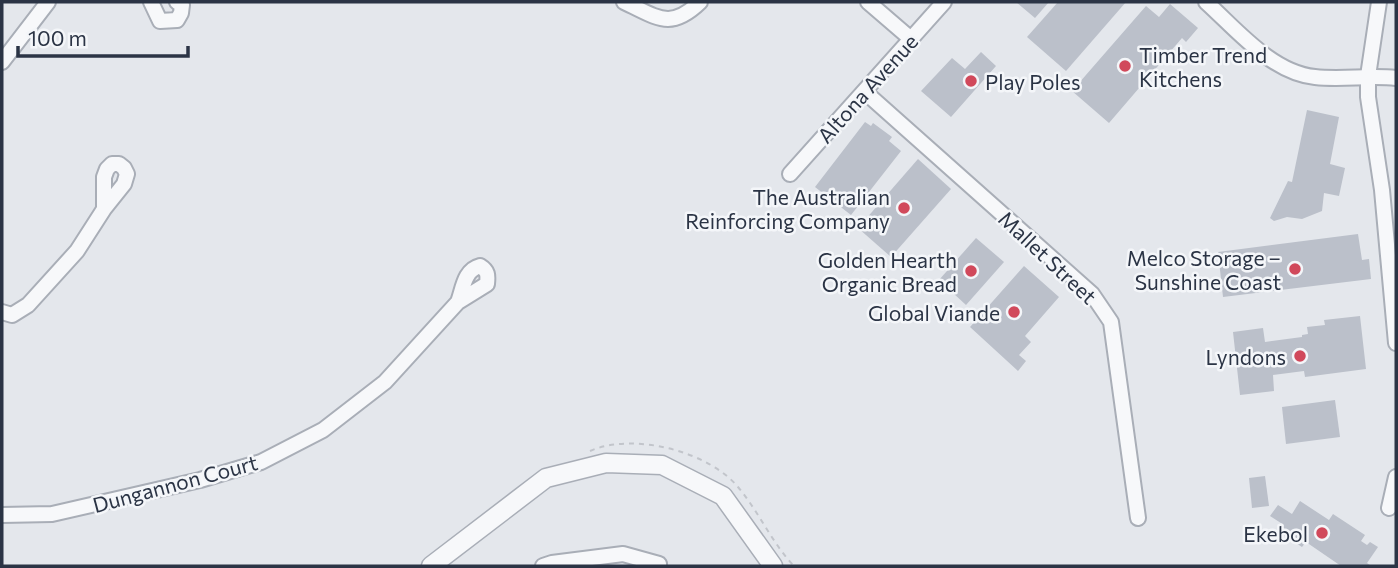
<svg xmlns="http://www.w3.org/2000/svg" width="1398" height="568" font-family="Commissioner,sans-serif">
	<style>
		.building { fill: #bbc0ca }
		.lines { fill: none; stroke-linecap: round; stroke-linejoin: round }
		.minor-casing { stroke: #a9aeb7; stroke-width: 18 }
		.tertiary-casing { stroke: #a9aeb7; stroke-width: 21 }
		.path { stroke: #c2c5cb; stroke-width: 2; stroke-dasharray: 5 5; stroke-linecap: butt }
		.minor { stroke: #f7f8fa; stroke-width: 14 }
		.tertiary { stroke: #f7f8fa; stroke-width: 18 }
		.poi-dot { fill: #d1495b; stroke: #f4f6f9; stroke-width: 2.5 }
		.labels { text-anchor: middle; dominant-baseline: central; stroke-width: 5; stroke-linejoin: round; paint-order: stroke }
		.poi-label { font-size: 21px; fill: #2b3445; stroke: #f4f6f9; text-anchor: end }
		.street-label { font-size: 21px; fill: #2b3445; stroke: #f4f6f9 }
	</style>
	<rect width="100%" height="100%" fill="#e4e7ec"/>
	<g class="building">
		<path d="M1016,2H1049L1035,18Z"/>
		<path d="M1058,2H1126L1066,71L1027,37Z"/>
		<path d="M1170,4L1198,28L1186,42L1182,38L1109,123L1072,91L1146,6L1159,17Z"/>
		<path d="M981,52L996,66L951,117L921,91L952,58L965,69Z"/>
		<path d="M1307,110L1339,117L1330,164L1345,168L1339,196L1324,193L1322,211L1302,219L1287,217L1274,221L1270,218L1288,181L1292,182Z"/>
		<path d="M865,122L871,126L873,123L892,137L889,141L901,151L851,215L815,187Z"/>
		<path d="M918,159L951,189L891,257L858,228Z"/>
		<path d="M1358,234L1362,260L1369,259L1371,279L1223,297L1218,252Z"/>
		<path d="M976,238L1004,262L966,305L939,280Z"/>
		<path d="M1024,266L1059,297L1025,336L1031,342L1019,355L1026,361L1018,371L970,327Z"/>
		<path d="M1360,316L1366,369L1305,377L1304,371L1273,375L1274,391L1240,395L1233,332L1263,328L1265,342L1302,337V335L1308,334L1307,327L1325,325L1324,320Z"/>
		<path d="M1335,400L1340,437L1286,444L1282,407Z"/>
		<path d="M1265,476L1269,506L1252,508L1249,478Z"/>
		<path d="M1300,501L1329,520L1333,514L1365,535L1361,541L1367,545L1370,542L1378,547L1367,563L1371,566H1341L1306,542L1302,547L1279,532L1284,525L1270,516L1278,505L1292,514Z"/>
	</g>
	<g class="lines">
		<g class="minor-casing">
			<g id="minor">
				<path d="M151,2L160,21L177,20L181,13L182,5L177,2"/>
				<path d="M624,2C657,17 670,31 700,2"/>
				<path d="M868,2L911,39"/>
				<path d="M1206,2C1236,29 1272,73 1315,77C1342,80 1369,75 1396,78"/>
				<path d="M1379,2L1368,76V97L1382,190L1396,343"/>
				<path d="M2,62L48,2"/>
				<path d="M865,92L1092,294L1111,322L1138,518"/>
				<path d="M790,174L944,2"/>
				<path d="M2,312L12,315L28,305L77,251L104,209L124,184L127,174L124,168L119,164H112L107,169L104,177V209"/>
				<path d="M1389,508L1396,477"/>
				<path d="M2,515L52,514L200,480L261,462L323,430L385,382L458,302L487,284C488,275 488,271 480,266C464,270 463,289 458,302"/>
				<path d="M543,566L552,563L623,554L659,564"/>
			</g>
		</g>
		<g class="tertiary-casing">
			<path id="tertiary" d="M431,566L546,478L606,463L662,465L723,496L773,566"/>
		</g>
		<path class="path" d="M590,451C633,432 708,451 738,487C759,512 772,543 794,566"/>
		<use href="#minor" class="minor"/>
		<use href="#tertiary" class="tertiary"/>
	</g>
	<g class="poi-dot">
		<circle cx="1125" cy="66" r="7"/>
		<circle cx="971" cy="81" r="7"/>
		<circle cx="904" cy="208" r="7"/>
		<circle cx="1295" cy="269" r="7"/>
		<circle cx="971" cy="271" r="7"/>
		<circle cx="1014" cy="312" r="7"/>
		<circle cx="1300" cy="356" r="7"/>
		<circle cx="1322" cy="533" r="7"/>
	</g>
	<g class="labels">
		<g class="poi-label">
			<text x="1139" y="54" text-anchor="start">Timber Trend<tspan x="1139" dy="24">Kitchens</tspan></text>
			<text x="985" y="81" text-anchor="start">Play Poles</text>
			<text x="890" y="196">The Australian<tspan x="890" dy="24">Reinforcing Company</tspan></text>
			<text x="1281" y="257">Melco Storage –<tspan x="1281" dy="24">Sunshine Coast</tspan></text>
			<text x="957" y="259">Golden Hearth<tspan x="957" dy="24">Organic Bread</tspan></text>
			<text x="1000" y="312">Global Viande</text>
			<text x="1286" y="356">Lyndons</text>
			<text x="1308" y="533">Ekebol</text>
		</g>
		<g class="street-label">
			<text transform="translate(867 88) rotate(-48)">Altona Avenue</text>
			<text transform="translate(1048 257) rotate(43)">Mallet Street</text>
			<text transform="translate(175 483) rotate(-15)">Dungannon Court</text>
		</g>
	</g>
	<rect width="1398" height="568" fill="none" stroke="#2b3445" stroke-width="7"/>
	<path d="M18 46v10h170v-10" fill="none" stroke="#2b3445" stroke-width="3.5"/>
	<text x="28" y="46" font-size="21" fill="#2b3445" stroke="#f4f6f9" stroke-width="5" paint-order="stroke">100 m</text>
</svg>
